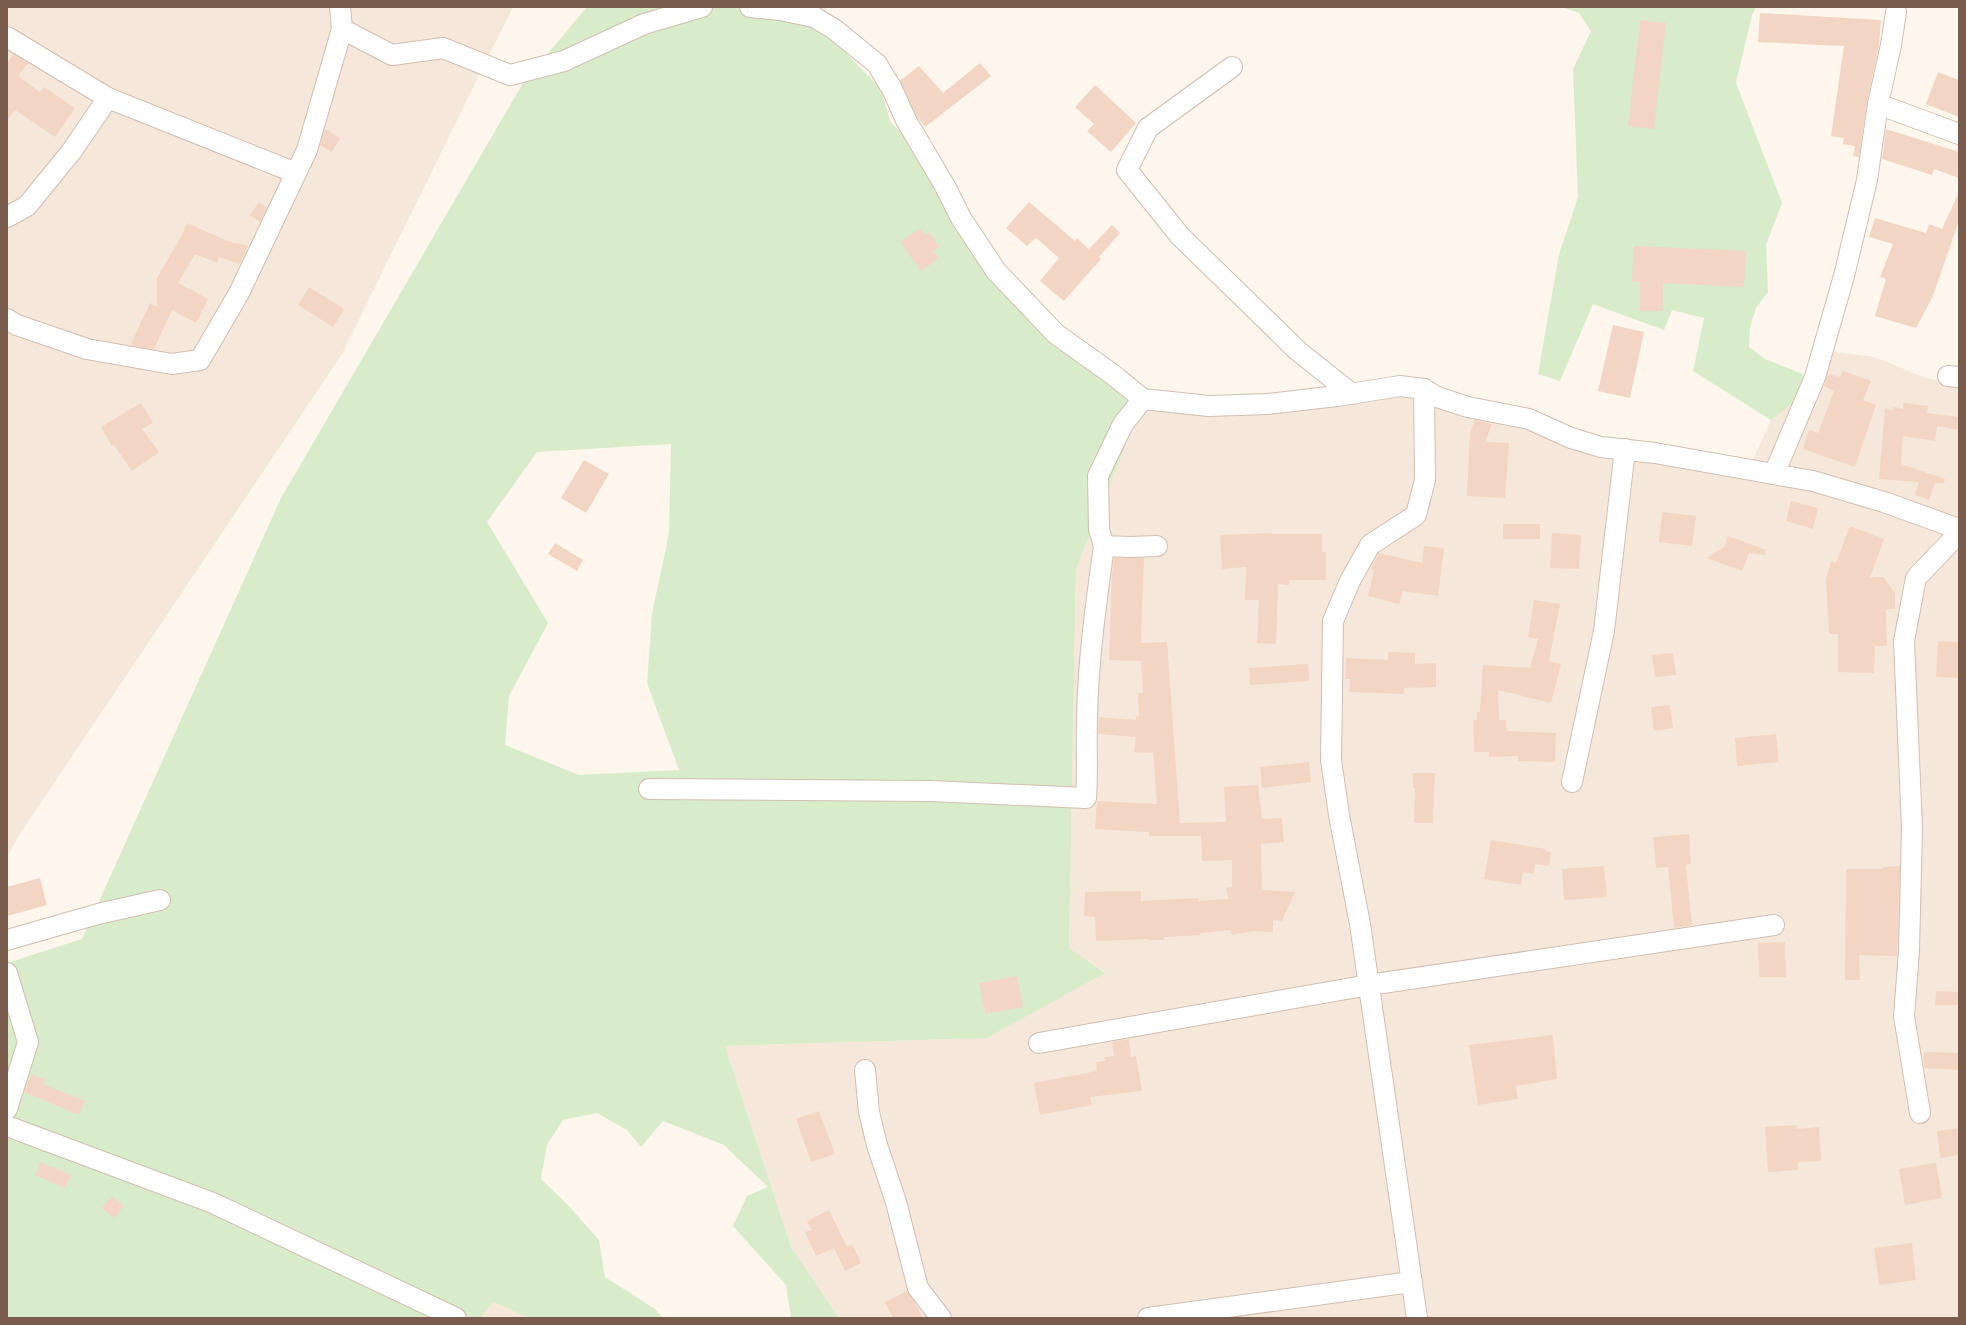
<svg xmlns="http://www.w3.org/2000/svg" width="1966" height="1325" font-family="Quicksand,sans-serif">
	<style>
		.residential { fill: #f5e8da }
		.green { fill: #d8ecc9; fill-rule: evenodd }
		.building { fill: #f3d5c3 }
		.lines { fill: none; stroke-linecap: round; stroke-linejoin: round }
		.minor-casing { stroke: #d1beb0; stroke-width: 22 }
		.minor { stroke: #fff; stroke-width: 20 }
	</style>
	<rect width="100%" height="100%" fill="#fdf6ec"/>
	<g class="residential">
		<path d="M7,7H513L342,354L18,837L7,858Z"/>
		<path d="M1827,351L1875,357L1926,378L1959,383V1318H839L791,1247L725,1046L987,1038L1105,972L1069,949L1076,569L1146,395L1210,402L1388,387L1607,449L1750,466L1771,420L1803,395Z"/>
		<path d="M493,1302L530,1318H481Z"/>
	</g>
	<g class="green">
		<path d="M587,7H809L830,23L847,54L881,89L890,121L954,191L1049,339L1146,395L1076,569L1069,948L1105,973L987,1038L725,1046L791,1247L839,1318H791L786,1285L733,1226L747,1196L768,1187L724,1145L663,1121L641,1147L627,1130L597,1113L563,1120L547,1145L541,1179L567,1204L599,1240L605,1277L655,1309L663,1318H530L493,1302L481,1318H7V963L82,939L281,498L523,83ZM671,444L669,533L652,614L647,683L679,770L579,775L505,745L509,696L548,623L487,522L537,452Z"/>
		<path d="M1561,7H1756L1752,15L1736,83L1782,203L1766,245L1768,292L1756,308L1750,327L1749,347L1765,359L1803,374V395L1771,420L1693,371L1704,318L1672,310L1664,330L1593,304L1560,381L1538,374L1559,254L1578,197L1573,69L1591,31L1579,13Z"/>
	</g>
	<g class="building">
		<path d="M1760,13L1881,20L1879,46L1867,102L1859,157L1853,156L1855,146L1843,144L1844,138L1831,136L1844,46L1758,42Z"/>
		<path d="M1640,20L1666,23L1654,129L1628,126Z"/>
		<path d="M13,54L28,63L18,76L40,92L44,87L75,108L55,137L15,110L7,120V63Z"/>
		<path d="M980,63L991,76L925,127L916,115L900,81L919,66L943,93Z"/>
		<path d="M1938,72L1959,80V117L1926,104Z"/>
		<path d="M1095,85L1136,123L1111,152L1087,131L1094,124L1075,107Z"/>
		<path d="M325,129L340,138L332,152L320,145Z"/>
		<path d="M1886,129L1959,152V178L1934,169L1932,175L1882,159Z"/>
		<path d="M1959,192V221L1932,298L1916,328L1875,316L1886,279L1880,277L1893,244L1869,237L1875,218L1926,233L1929,224L1942,229Z"/>
		<path d="M259,202L267,208L260,222L250,215Z"/>
		<path d="M1029,202L1075,241L1077,238L1089,249L1112,225L1120,233L1099,257L1101,259L1064,301L1040,281L1059,258L1036,238L1027,246L1006,228Z"/>
		<path d="M187,223L228,241L248,246L240,264L219,257L217,263L195,254L178,283L208,299L196,323L172,310L154,349L134,346L131,344L150,303L157,307V278L181,237Z"/>
		<path d="M920,228L925,235L929,232L939,247L933,251L939,258L921,271L900,242Z"/>
		<path d="M1634,246L1746,251L1744,287L1663,283V311H1640V282H1632Z"/>
		<path d="M309,287L344,309L333,327L298,305Z"/>
		<path d="M1613,325L1644,332L1630,398L1598,391Z"/>
		<path d="M1843,371L1871,381L1863,400L1876,405L1855,467L1803,449L1809,430L1818,433L1834,391L1824,386L1828,374L1840,377Z"/>
		<path d="M141,403L153,423L142,429L159,452L132,471L114,445L112,446L101,427Z"/>
		<path d="M1903,403L1928,406L1927,413L1959,417V430L1937,426L1935,441L1903,436L1901,464L1945,479L1944,483H1935L1929,500L1915,495L1919,482L1879,479L1885,408L1893,411V407L1903,409Z"/>
		<path d="M1475,420L1492,424L1485,442L1509,443L1505,498L1467,496L1470,432Z"/>
		<path d="M584,460L609,474L586,513L561,498Z"/>
		<path d="M1791,501L1818,508L1813,529L1786,521Z"/>
		<path d="M1662,512L1696,516L1692,546L1659,542Z"/>
		<rect x="1503" y="524" width="37" height="15"/>
		<path d="M1850,526L1884,539L1870,577H1883L1895,593V609H1886L1887,646H1875L1874,673L1838,672V634H1829L1826,580L1831,561L1836,563Z"/>
		<path d="M1271,533V534H1322V552H1326V580H1290L1289,585L1278,584L1276,644L1257,643L1259,600H1245L1246,567L1222,569L1220,535Z"/>
		<path d="M1552,533L1581,535L1579,569L1550,568Z"/>
		<path d="M1728,536L1766,550L1765,555L1749,553L1742,571L1707,558L1724,547Z"/>
		<path d="M555,543L583,560L577,571L548,554Z"/>
		<path d="M1424,546L1444,548L1438,596L1403,591L1399,604L1368,596L1374,570L1371,569L1379,553L1422,563Z"/>
		<path d="M1114,558H1144L1141,643L1167,642L1180,823L1226,822L1224,787L1258,785L1262,819L1282,818L1284,842L1261,844L1262,890L1295,892L1282,921L1273,920V932L1254,931L1232,935L1231,930L1200,933V935L1164,937V940H1148V939L1096,941L1095,917L1084,916L1085,892L1141,891V901L1198,898L1199,901L1228,899L1226,888L1232,887V860L1202,861L1201,836H1149V832L1095,829L1097,801L1157,804L1153,753L1134,752L1136,737L1098,734L1099,717L1136,720V716H1139L1138,693H1143L1141,661L1109,660L1112,574Z"/>
		<path d="M1534,600L1560,604L1549,661L1561,664L1551,703L1498,690L1499,720H1506L1507,731L1556,733L1555,762L1518,761V756L1489,757V752H1474L1473,720H1477V712H1480L1483,665L1530,668L1538,639L1528,637Z"/>
		<path d="M1938,641L1959,642V678L1936,677Z"/>
		<path d="M1388,652L1415,653V664L1436,663V687L1404,688V694L1349,692L1350,679H1345L1346,658L1388,660Z"/>
		<path d="M1673,653L1676,675L1655,677L1652,655Z"/>
		<path d="M1308,664L1309,681L1250,685L1249,668Z"/>
		<path d="M1670,705L1673,728L1654,731L1651,707Z"/>
		<path d="M1776,734L1779,762L1737,766L1735,738Z"/>
		<path d="M1309,762L1311,782L1262,788L1260,767Z"/>
		<path d="M1413,773H1435L1433,823H1414L1415,788H1413Z"/>
		<path d="M1689,834L1691,864L1686,865L1692,925L1674,928L1668,867L1656,868L1653,837Z"/>
		<path d="M1491,840L1546,849L1545,851L1551,852L1549,866L1535,864L1534,874L1523,872L1521,885L1484,879Z"/>
		<path d="M1604,866L1607,897L1564,900L1562,869Z"/>
		<path d="M1898,866H1900L1897,956L1859,955L1860,980H1845L1846,869H1883V867Z"/>
		<path d="M40,878L47,905L7,916V887Z"/>
		<path d="M1785,942L1786,977H1759L1758,943Z"/>
		<path d="M1017,976L1023,1007L986,1014L979,983Z"/>
		<path d="M1936,991L1959,992V1005H1935Z"/>
		<path d="M1553,1035L1557,1079L1516,1086L1518,1099L1478,1105L1469,1045Z"/>
		<path d="M1129,1039L1131,1057L1136,1056L1142,1091L1090,1097L1092,1105L1040,1115L1034,1083L1097,1071L1096,1062L1105,1061L1104,1057L1114,1056L1112,1042Z"/>
		<path d="M1924,1052L1959,1053V1070L1924,1068Z"/>
		<path d="M32,1074L45,1079L43,1084L85,1101L79,1115L24,1092Z"/>
		<path d="M819,1111L835,1154L811,1162L796,1119Z"/>
		<path d="M1797,1125V1129L1819,1127L1821,1161L1798,1162V1170L1768,1172L1765,1127Z"/>
		<path d="M1959,1128V1155L1940,1158L1937,1131Z"/>
		<path d="M41,1162L71,1175L65,1188L35,1175Z"/>
		<path d="M1936,1163L1942,1198L1905,1205L1899,1169Z"/>
		<path d="M112,1196L124,1206L114,1218L102,1208Z"/>
		<path d="M829,1210L847,1247L852,1244L861,1263L845,1271L834,1248L816,1256L805,1232L812,1230L807,1221Z"/>
		<path d="M1912,1243L1916,1280L1879,1285L1874,1248Z"/>
		<path d="M907,1291L914,1302L923,1318H893L885,1302Z"/>
	</g>
	<g class="lines">
		<g class="minor-casing">
			<g id="minor">
				<path d="M340,7L342,29L392,55L443,48L510,75L564,61L644,24L702,7"/>
				<path d="M750,7L780,10L814,17L834,29L877,64L892,89L906,120L946,188L961,218L996,271L1056,334L1112,374L1143,399L1209,406L1268,404L1337,396L1400,386L1424,389L1437,397L1468,407L1529,419L1571,438L1601,447L1655,453L1813,481L1884,502L1959,529"/>
				<path d="M7,37L108,98L296,173"/>
				<path d="M1232,67L1148,128L1127,170L1180,236L1298,351L1352,394"/>
				<path d="M1878,104L1959,134"/>
				<path d="M7,217L27,206L71,152L108,98"/>
				<path d="M7,319L17,325L87,349L172,364L200,360L239,293L307,150L342,29"/>
				<path d="M1948,376L1959,377"/>
				<path d="M1143,399L1123,424L1098,476L1099,529L1104,546L1130,547L1157,546"/>
				<path d="M1774,474L1815,377L1844,276L1867,180L1878,104L1891,45L1896,12"/>
				<path d="M1572,782L1604,631L1625,449"/>
				<path d="M649,789L931,791L1086,798C1088,771 1086,745 1087,718C1088,661 1096,603 1104,546"/>
				<path d="M7,940L98,914L160,900"/>
				<path d="M7,973L28,1042L7,1109"/>
				<path d="M1039,1043L1369,985L1774,925"/>
				<path d="M865,1070L869,1112L877,1145L896,1202L918,1288L941,1318"/>
				<path d="M1920,1113L1904,1016L1909,951L1912,828L1904,641L1916,578L1959,533"/>
				<path d="M7,1126L213,1203L456,1318"/>
				<path d="M1148,1318L1411,1282"/>
				<path d="M1417,1318L1360,924L1339,815L1331,760L1333,621L1350,581L1370,545L1416,515L1425,480L1424,389"/>
			</g>
		</g>
		<use href="#minor" class="minor"/>
	</g>
	<rect width="1966" height="1325" fill="none" stroke="#7a5c4d" stroke-width="16"/>
</svg>
